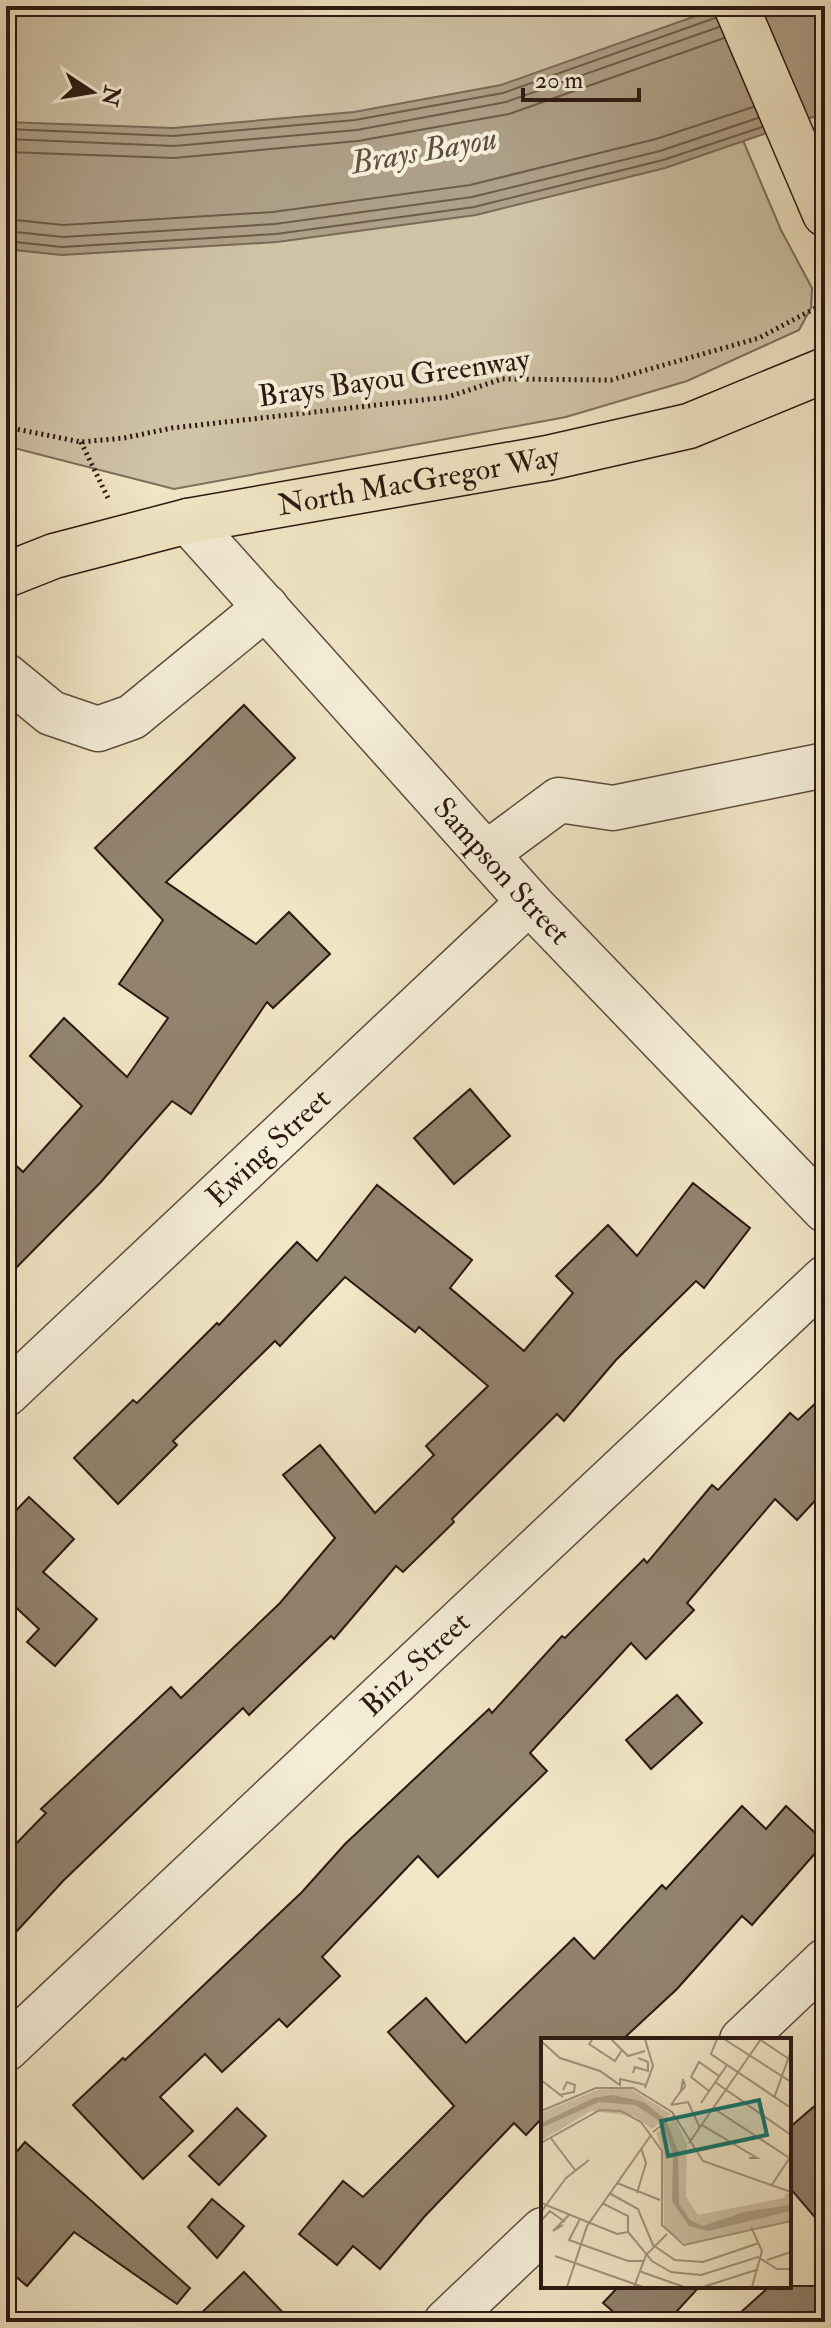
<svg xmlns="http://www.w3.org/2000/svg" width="831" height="2328" font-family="'IM FELL Double Pica',serif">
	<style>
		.green { fill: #d0c3a7; stroke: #7e6e5c; stroke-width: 2 }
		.water { fill: #aea088; stroke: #7a6a58; stroke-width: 2 }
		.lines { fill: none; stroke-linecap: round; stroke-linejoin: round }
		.shore { stroke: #6d5c4c; stroke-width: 2 }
		.building { fill: #92836f; stroke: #2c1811; stroke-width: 2 }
		.minor-casing { stroke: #5d4c3e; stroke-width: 47 }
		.major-casing { stroke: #2c1811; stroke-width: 47 }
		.path { stroke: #2c1811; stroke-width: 5; stroke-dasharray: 2 4; stroke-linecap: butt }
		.minor { stroke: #f6efda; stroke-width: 44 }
		.major { stroke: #f1e6c6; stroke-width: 44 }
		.labels { text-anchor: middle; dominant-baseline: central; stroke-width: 8; stroke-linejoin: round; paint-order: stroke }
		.street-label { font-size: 30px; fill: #2c1811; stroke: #f6efda }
		.water-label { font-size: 32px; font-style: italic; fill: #604e41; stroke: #f6efda }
		.inset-road { fill: none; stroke: #a2947e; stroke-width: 2 }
		.view { fill: #0f766e; fill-opacity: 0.15; stroke: #0f766e; stroke-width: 4 }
		.inset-edge { fill: none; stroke: #2c1811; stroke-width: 4 }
	</style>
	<rect width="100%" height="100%" fill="#f1e6c6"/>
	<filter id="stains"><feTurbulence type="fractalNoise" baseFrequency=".0025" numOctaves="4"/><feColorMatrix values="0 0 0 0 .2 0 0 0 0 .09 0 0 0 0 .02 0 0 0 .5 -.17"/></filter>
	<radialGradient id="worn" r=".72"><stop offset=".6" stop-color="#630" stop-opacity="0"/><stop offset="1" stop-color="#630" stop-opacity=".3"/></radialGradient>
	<path class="green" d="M6,6H686L781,230L812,288L811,308L799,330L687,381L566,417L174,489L6,446Z"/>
	<path class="water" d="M724,6H825V113L665,168L476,215L277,242L62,255L6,249V122L173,128L354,112L501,85Z"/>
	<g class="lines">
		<g class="shore">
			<path d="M6,129L173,136L355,120L503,93L715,18"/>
			<path d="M6,139L174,146L357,130L506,102L719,27"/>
			<path d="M6,152L174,158L358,141L509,114L724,38"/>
			<path d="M6,219L63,225L273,212L470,185L656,139L753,107"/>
			<path d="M6,231L63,237L275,224L472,197L660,151L758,118"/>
			<path d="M6,241L62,247L276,234L474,207L663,160L762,127"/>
		</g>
	</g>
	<g class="building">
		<path d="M244,705L295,758L166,882L256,944L289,912L330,954L273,1008L267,1002L191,1114L172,1101L100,1183L6,1278V1156L23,1172L82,1106L30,1056L64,1018L127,1077L168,1018L119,984L163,920L95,848Z"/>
		<path d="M470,1089L510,1136L454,1184L414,1138Z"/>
		<path d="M693,1183L750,1228L704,1288L696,1281L616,1360L564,1421L557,1414L452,1519L454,1522L403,1572L396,1566L334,1639L331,1636L249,1715L243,1708L63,1881L6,1943V1854L46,1813L41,1809L171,1687L181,1698L280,1603L335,1538L283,1475L320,1445L375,1513L434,1455L426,1446L488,1386L419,1327L415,1332L345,1277L280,1346L275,1341L173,1441L177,1445L118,1504L74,1458L133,1400L137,1403L217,1323L219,1325L297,1242L317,1261L377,1185L472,1260L450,1288L524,1351L573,1293L556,1276L608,1225L637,1256Z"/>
		<path d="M825,1394V1490L797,1520L775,1499L687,1603L694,1610L646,1659L631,1643L530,1753L547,1771L438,1877L418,1856L322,1957L340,1976L287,2027L279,2019L222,2072L205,2054L160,2097L193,2131L143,2179L73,2105L123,2058L125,2060L226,1964L302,1892L345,1844L489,1709L492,1713L562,1636L565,1638L644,1559L647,1563L712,1485L718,1490L790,1413L798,1420Z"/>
		<path d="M29,1497L74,1539L43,1572L97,1619L55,1666L27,1642L39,1629L6,1598V1521Z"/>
		<path d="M677,1695L702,1723L651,1769L626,1740Z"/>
		<path d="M742,1806L766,1829L786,1806L825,1842L752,1925L742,1916L677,1989L622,2040H543V2117L526,2135L514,2123L425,2216L380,2269L353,2246L337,2265L299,2234L343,2181L363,2197L454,2106L388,2032L426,1998L466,2043L574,1938L594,1959L662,1885L666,1889Z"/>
		<path d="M825,2097V2229L789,2187V2128Z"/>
		<path d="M237,2108L266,2136L219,2185L189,2156Z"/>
		<path d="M25,2142L190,2288L177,2304L74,2232L27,2286L6,2268V2164Z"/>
		<path d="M212,2199L244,2226L217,2258L188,2227Z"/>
		<path d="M244,2272L292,2322H192Z"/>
		<path d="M619,2286H700L667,2322H625L603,2303Z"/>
		<path d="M770,2286H825V2322H730Z"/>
	</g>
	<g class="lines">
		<g class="minor-casing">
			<g id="minor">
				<path id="s1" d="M188,521L529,902L825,1210"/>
				<path d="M6,676L51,713L98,729L132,717L266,607"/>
				<path d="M486,854L559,800L613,808L825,765"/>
				<path id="s2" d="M6,1394L529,902"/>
				<path d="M742,2040L825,1961"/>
				<path id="s3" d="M6,2049L825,1278"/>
				<path d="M446,2322L543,2230"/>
			</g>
		</g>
		<g class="major-casing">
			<g id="major">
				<path d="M736,6L825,214"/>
				<path id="s4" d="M6,575L54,556L188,521L548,458L689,426L825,370"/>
			</g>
		</g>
		<g class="path">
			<path d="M6,427L81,442L124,438L172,428L448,397L502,379L611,380L759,338L825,303"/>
			<path d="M81,442L108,498"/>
		</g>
		<use href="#minor" class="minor"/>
		<use href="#major" class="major"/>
	</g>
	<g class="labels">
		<g class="street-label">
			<text transform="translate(394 378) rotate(-8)">Brays Bayou Greenway</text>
			<text stroke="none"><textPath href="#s4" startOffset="424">North MacGregor Way</textPath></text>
			<text stroke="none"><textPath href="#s1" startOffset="470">Sampson Street</textPath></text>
			<text stroke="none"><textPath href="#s2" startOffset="360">Ewing Street</textPath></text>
			<text stroke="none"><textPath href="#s3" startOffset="562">Binz Street</textPath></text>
		</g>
		<g class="water-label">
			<text transform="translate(424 151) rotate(-10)">Brays Bayou</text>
		</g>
	</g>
	<g transform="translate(541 2038)">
		<rect width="250" height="250" fill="#f1e6c6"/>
		<path d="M88,50L130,76L111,91L94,78L50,73L0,103V75L56,52ZM134,81L146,106L145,159L157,177L243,160L245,155H250V182L145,206L123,190L122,115L115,95Z" fill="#d0c3a7"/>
		<path d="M72,57L103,64L125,82L137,113L138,166L149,182L162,188L203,174L250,167V173L167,193L148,188L131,163L132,117L126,96L119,83L94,67L58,64L0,90V85L53,60Z" fill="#aea088"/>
		<path class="inset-road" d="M52,1L48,6L74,23L81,12M70,1L87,18L104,13M176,1L170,16L250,70M183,1L250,44M218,1L248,21M0,3L19,20L59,33L79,47V41L105,47M92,35L94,29L107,33V24L97,20M0,42L22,59M174,44L250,97M104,50L112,28L104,1M168,53L150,39L158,24L178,38M18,57L33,54L34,47L26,44L22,52M233,60L250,13M160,65L186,27M130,67L147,64L159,90M130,67L137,57L140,53L143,50L144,48L142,41L140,53M172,70L250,121M0,73L55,50H92L131,74L162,123L250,154M161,87L216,120H208M112,94L134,77M9,99L34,132M0,105L59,72L80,73L100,84L121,113V187L143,207L250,183M148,105L220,1M76,145L119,162M230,148L250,118M68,155L97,171L112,207L134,222L162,224L218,205M96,155L105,125L100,110M0,165L76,196L87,194M61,165L87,178V194L111,223L130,234L160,237L217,219L236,231H250M0,174L25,140L48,122M39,181L28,202L87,223H102M0,183L9,173L24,184M22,187L12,193L28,177M210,189L221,213L211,249M14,218L102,249M226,222L250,214M98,233L143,249M26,249L46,188L110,97M93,249L105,217L126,196M162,249L215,232"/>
		<path class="view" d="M218,62L226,97L127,118L120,83Z"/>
		<rect width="250" height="250" class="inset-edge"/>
	</g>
	<rect width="831" height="2328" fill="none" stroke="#f1e6c6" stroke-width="32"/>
	<rect x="8" y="8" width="815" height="2312" fill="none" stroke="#2c1811" stroke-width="4"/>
	<rect x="16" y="16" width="799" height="2296" fill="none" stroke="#2c1811" stroke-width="2"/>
	<g transform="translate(92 92) rotate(102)" stroke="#f6efda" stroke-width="6" paint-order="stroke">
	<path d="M0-6L14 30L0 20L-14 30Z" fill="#2c1811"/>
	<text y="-12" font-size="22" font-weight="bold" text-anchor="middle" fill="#2c1811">N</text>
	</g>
	<path d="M523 88v12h116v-12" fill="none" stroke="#2c1811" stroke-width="4"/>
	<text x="535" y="88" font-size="24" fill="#2c1811" stroke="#f6efda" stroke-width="6" paint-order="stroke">20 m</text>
	<rect width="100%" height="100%" filter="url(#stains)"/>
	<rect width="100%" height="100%" fill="url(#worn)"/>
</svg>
